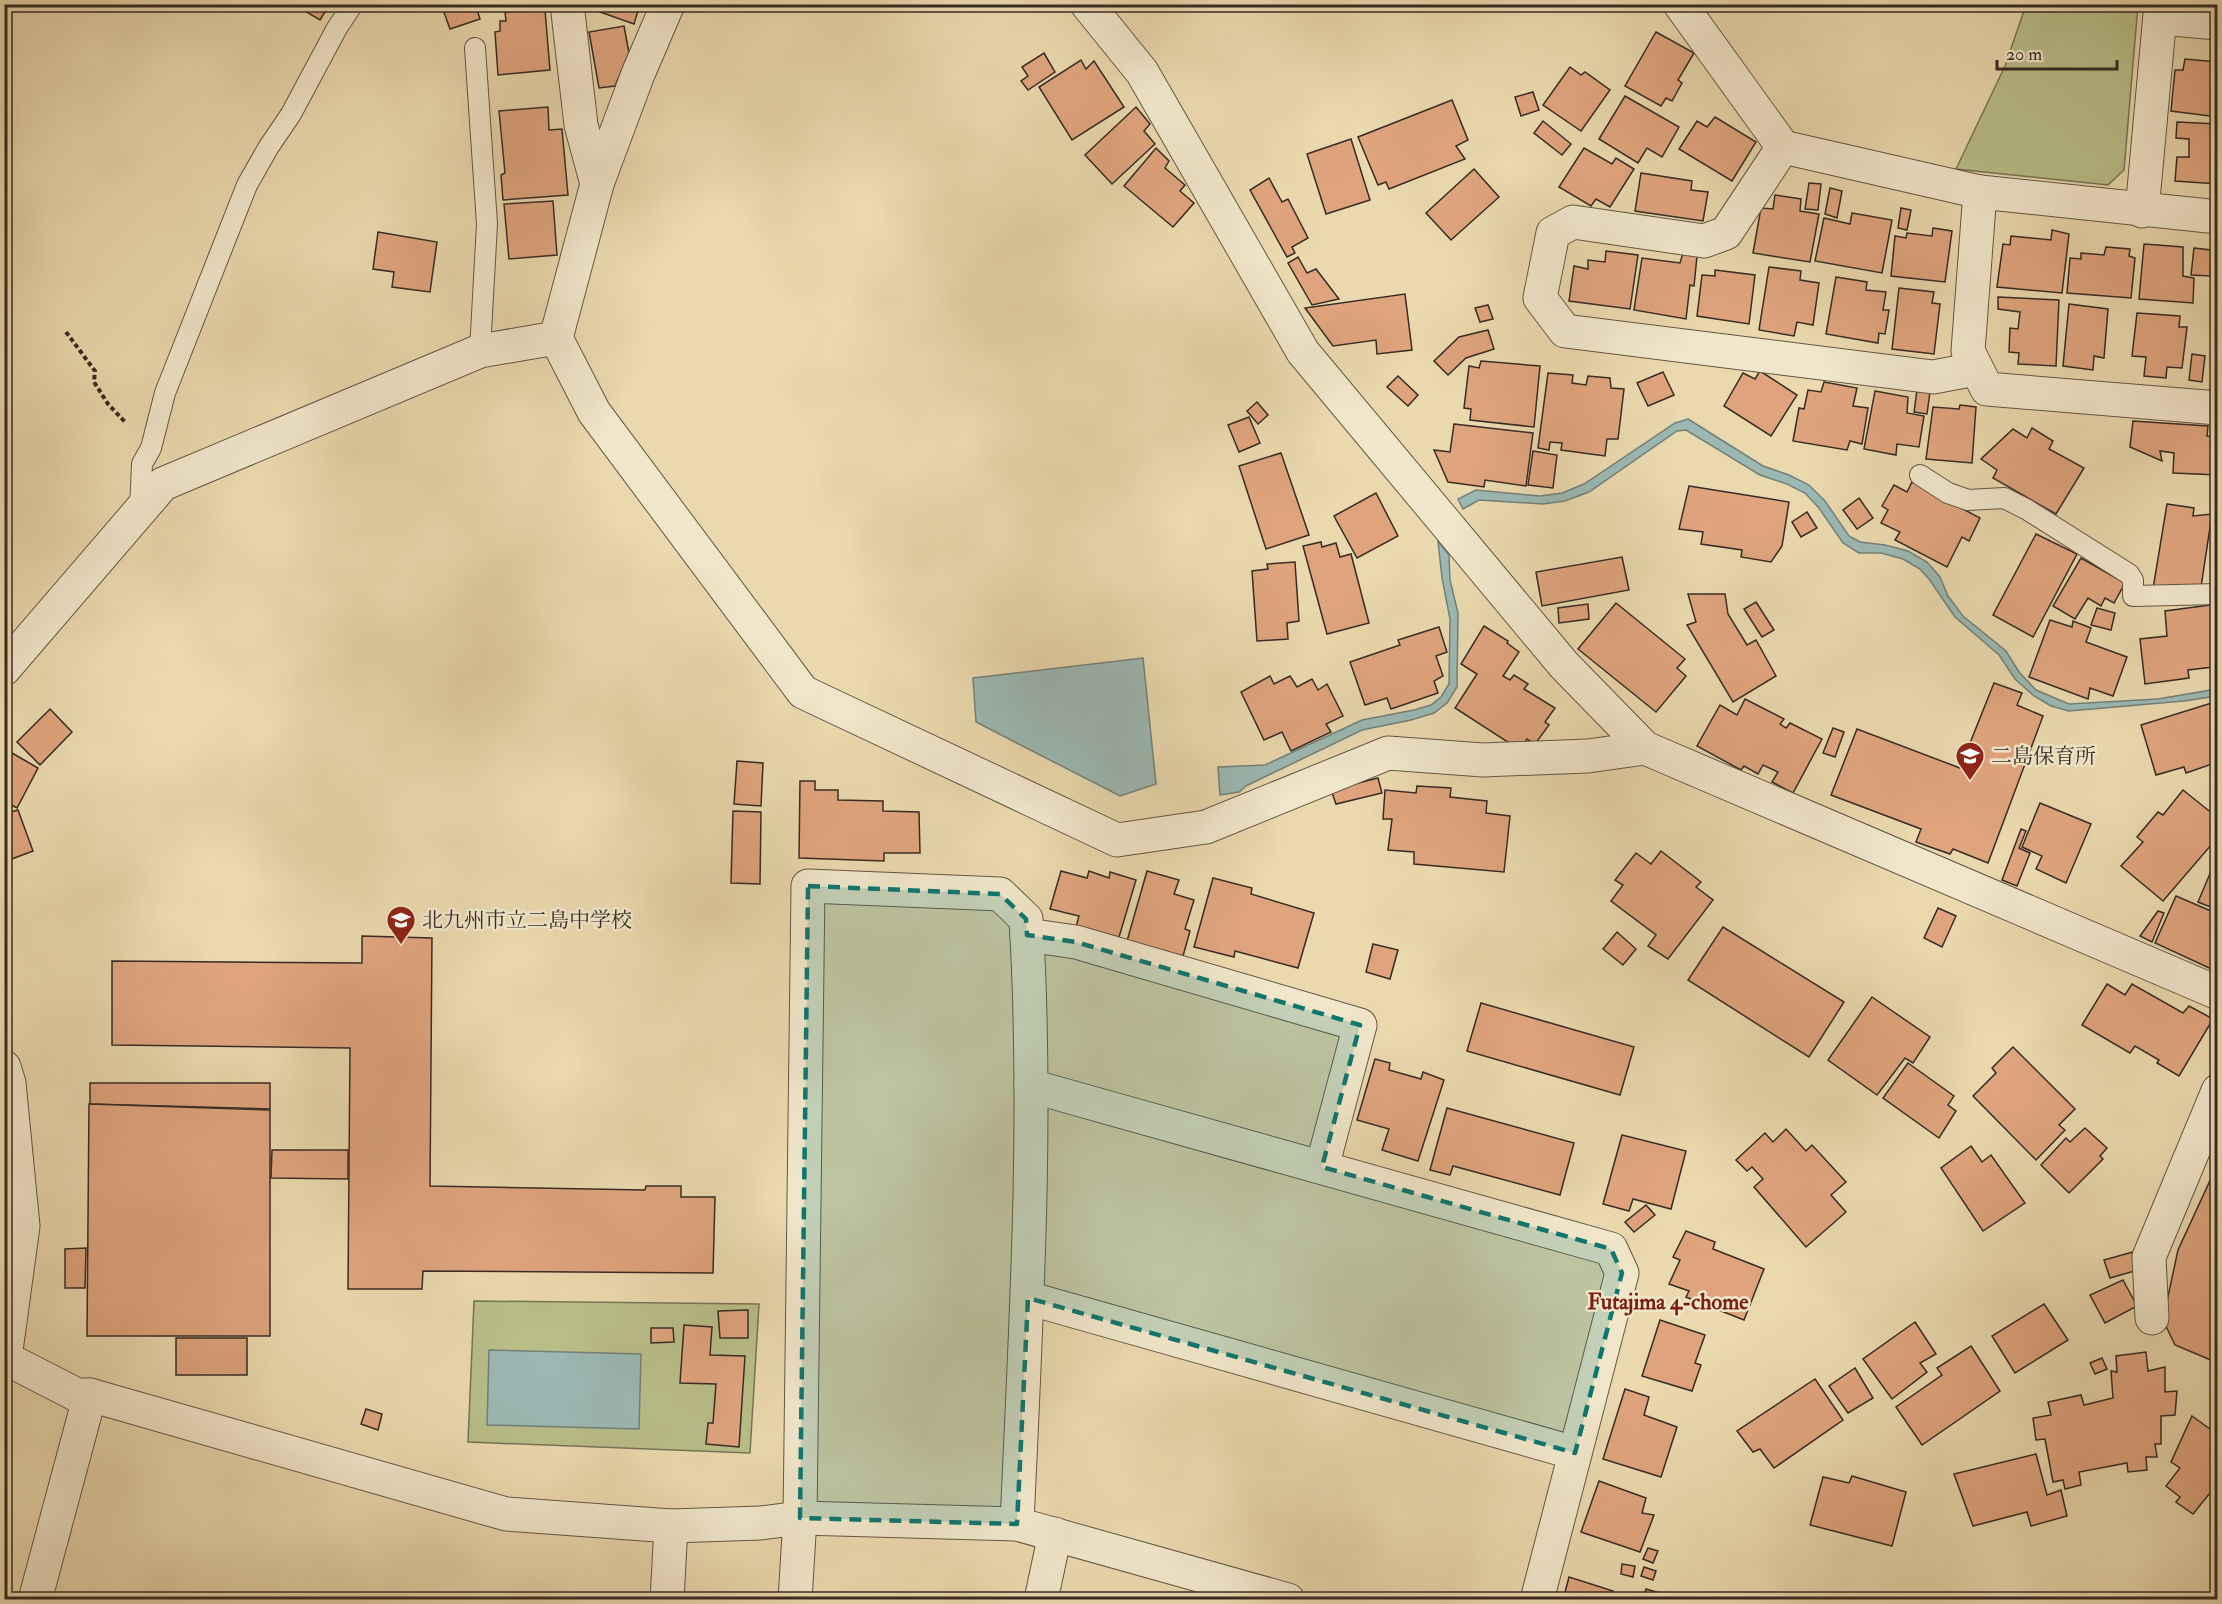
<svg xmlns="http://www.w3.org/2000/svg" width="2222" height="1604" font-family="'IM FELL Double Pica','Noto Serif JP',serif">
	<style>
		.green { fill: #b9be89; stroke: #787456; stroke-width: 1.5 }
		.water { fill: #9bb8b3; stroke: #738079; stroke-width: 1.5 }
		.building { fill: #dfa47e; stroke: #372b23; stroke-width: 1.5 }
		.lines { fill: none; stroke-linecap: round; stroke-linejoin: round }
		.lane-casing { stroke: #645646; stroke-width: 22 }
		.street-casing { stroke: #645646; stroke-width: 35 }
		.path { stroke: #372b23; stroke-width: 4; stroke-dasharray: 4.5 3; stroke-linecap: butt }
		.lane { stroke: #f1e6ca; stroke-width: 20 }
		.street { stroke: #f1e6ca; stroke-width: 33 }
		.marked { fill: #0f766e; fill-opacity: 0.2; stroke: #0f766e; stroke-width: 4.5; stroke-dasharray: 12 8; stroke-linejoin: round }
		.labels { text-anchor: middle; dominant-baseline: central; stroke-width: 5; stroke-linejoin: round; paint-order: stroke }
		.poi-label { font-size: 21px; fill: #372b23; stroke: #f1e6ca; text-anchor: start }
		.neighbourhood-label { font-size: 22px; font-weight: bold; fill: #7a1f14; stroke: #f1e6ca }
	</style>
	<rect width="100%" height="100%" fill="#ead8ae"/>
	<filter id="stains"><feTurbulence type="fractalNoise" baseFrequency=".00333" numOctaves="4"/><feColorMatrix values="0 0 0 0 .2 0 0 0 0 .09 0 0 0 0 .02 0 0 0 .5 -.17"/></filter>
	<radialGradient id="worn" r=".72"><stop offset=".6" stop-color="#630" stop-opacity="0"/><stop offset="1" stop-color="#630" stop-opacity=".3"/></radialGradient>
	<g class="green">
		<path d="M2026,5H2138L2124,170L2108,185L1956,169L2005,66Z"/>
		<path d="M474,1301L759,1304L750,1453L468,1442Z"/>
	</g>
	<g class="water">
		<path d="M1688,419L1763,466L1789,475L1809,485L1825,501L1849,536L1860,542L1885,545L1908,551L1927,562L1940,577L1948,596L1963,616L2006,651L2019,672L2036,690L2069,704L2158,699L2217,689V696L2184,701L2069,711L2051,706L2034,696L2015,679L1999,655L1955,617L1929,579L1920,569L1903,559L1881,553H1859L1843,543L1819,508L1805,493L1787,484L1760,475L1686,430L1677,431L1589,492L1565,501L1543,504L1479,500L1463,509L1458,499L1476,490L1540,496L1562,493L1584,484L1675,423Z"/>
		<path d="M1438,541L1449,555L1450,580L1458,613L1457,687L1447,703L1434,713L1411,720L1362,730L1246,786L1239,792L1220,795L1218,767L1265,765L1362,720L1414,710L1431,705L1441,697L1449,684L1450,619L1442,578Z"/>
		<path d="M1143,658L1156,784L1120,796L976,722L973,678Z"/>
		<path d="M489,1350L641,1354L639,1429L487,1425Z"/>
	</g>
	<g class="building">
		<path d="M293,4H330L320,20Z"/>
		<path d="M441,4H475L480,19L450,29Z"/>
		<path d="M587,4H640L634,24L586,7Z"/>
		<path d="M545,10L550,70L498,75L495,32L500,31V21H506L505,12Z"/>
		<path d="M624,26L629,53L615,86L599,88L589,32Z"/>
		<path d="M1656,32L1694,53L1678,80L1682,83L1672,101L1666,98L1661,106L1625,86Z"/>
		<path d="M1044,53L1055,72L1028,90L1021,81L1028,76L1022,67Z"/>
		<path d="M2185,59L2218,62V117L2171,111L2175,70H2183Z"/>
		<path d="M1081,60L1086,69L1094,61L1124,107L1072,140L1039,87Z"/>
		<path d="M1570,67L1581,75L1585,72L1610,90L1581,131L1543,105Z"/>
		<path d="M1533,92L1539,110L1521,116L1515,97Z"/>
		<path d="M1625,96L1679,127L1662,157L1647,148L1638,163L1599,139Z"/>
		<path d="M1452,100L1468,140L1456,146L1465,159L1389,189L1386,182L1378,185L1358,137Z"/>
		<path d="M548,107L549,130L562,129L568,195L503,200L501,175L505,173L499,111Z"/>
		<path d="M1136,107L1150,124L1144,131L1155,144L1112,184L1085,155Z"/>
		<path d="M1715,117L1756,142L1732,181L1679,149L1697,121L1707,127Z"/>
		<path d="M1543,121L1571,144L1562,155L1534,133Z"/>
		<path d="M2177,122L2218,124V184L2175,181L2177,157H2189V139L2176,138Z"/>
		<path d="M1351,139L1370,200L1326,214L1307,154Z"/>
		<path d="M1156,148L1169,161L1165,168L1185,185L1180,191L1194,203L1173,227L1124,186Z"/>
		<path d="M1584,148L1612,164L1616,158L1634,169L1610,207L1596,199L1591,206L1559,187Z"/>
		<path d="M1474,169L1499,197L1451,240L1426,213Z"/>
		<path d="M1641,173L1692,181L1691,190L1708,192L1703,221L1635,211Z"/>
		<path d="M1269,178L1282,202L1288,199L1308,238L1292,247L1295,253L1287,257L1250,190Z"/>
		<path d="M1809,183L1821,184L1818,210L1805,209Z"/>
		<path d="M1830,188L1842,191L1837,218L1825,214Z"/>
		<path d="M1775,195L1801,199L1800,211L1819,214L1810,262L1753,253L1761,208L1773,209Z"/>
		<path d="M553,201L557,255L509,259L504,204Z"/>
		<path d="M1901,208L1911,210L1907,230L1898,228Z"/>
		<path d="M1852,213L1892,220L1882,273L1815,261L1824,218L1850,224Z"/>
		<path d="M1933,228L1952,231L1945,282L1891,276L1895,236L1906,238L1907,233L1932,236Z"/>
		<path d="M2052,230L2069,234L2062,293L1997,287L2003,244L2010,245L2011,236L2051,240Z"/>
		<path d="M378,232L437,242L430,292L392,287L394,272L373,269Z"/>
		<path d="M2144,244L2183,247V276L2194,278L2193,303L2139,299Z"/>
		<path d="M2106,247L2130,249L2129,256L2135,258L2131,298L2067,293L2070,258L2081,259V253L2104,255Z"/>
		<path d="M2194,248L2211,250L2210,276L2191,275Z"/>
		<path d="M1606,251L1638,255L1630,309L1569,301L1574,266L1588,269V260L1605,262Z"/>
		<path d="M1683,253L1697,256L1694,286L1690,285L1686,319L1634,310L1642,258L1680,263Z"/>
		<path d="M1298,257L1307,273L1316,269L1339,299L1312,305L1288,263Z"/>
		<path d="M1769,267L1801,271L1800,280L1819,283L1813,325L1797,322L1794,336L1759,330Z"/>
		<path d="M1715,270L1755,275L1749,324L1697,316L1702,275L1715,276Z"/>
		<path d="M1836,277L1867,282L1866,290L1886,292L1883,310H1889L1885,334L1879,333L1878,343L1826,334Z"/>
		<path d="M1899,288L1934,292L1932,303L1940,304L1934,354L1892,349Z"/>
		<path d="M1405,294L1412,350L1377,354L1376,340L1333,346L1305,308Z"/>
		<path d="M1998,297L2059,300L2056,366L2018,364L2019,353L2009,352L2010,328L2018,329L2020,312L1998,309Z"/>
		<path d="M2069,304L2108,309L2104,358L2094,356L2093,370L2063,366Z"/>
		<path d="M1488,305L1493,319L1480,322L1475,308Z"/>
		<path d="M2137,313L2180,316L2179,327H2187L2182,368L2167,367L2166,378L2144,376L2146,357L2132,356Z"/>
		<path d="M2214,320H2218V366H2212Z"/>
		<path d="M1488,330L1494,349L1466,358L1448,375L1434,361L1459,337Z"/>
		<path d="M2192,354L2205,356L2202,382L2189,380Z"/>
		<path d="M1481,361L1540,366L1534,427L1470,420L1471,409L1464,408L1469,366L1479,368Z"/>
		<path d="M1760,371L1797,395L1771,436L1724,406L1743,373L1755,379Z"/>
		<path d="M1663,372L1674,395L1648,406L1637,383Z"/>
		<path d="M1548,373L1573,375L1572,383L1586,385L1588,376L1610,378L1611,388L1624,389L1618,439H1607L1605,456L1561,450L1562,443L1550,442L1549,450L1538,448Z"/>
		<path d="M1398,376L1418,395L1408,406L1387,387Z"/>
		<path d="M1824,382L1857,388L1853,406L1868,408L1862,444L1850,441L1847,450L1793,441L1799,408L1804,409L1808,390L1821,392Z"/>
		<path d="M1917,390L1930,392L1927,414L1914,412Z"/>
		<path d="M1875,391L1908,397L1907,413L1924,416L1919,447L1897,444L1896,455L1864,449Z"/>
		<path d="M1257,402L1268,415L1258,424L1247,411Z"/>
		<path d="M1960,405L1976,407L1972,463L1926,459L1933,407L1959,409Z"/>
		<path d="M1249,417L1260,443L1239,452L1228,425Z"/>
		<path d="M2133,421L2208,426L2207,436L2218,437V475L2173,473L2174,453L2160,451L2162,461L2130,447Z"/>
		<path d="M1454,424L1533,433L1526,486L1485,480L1484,487L1448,482L1434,450L1450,452Z"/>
		<path d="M2032,428L2053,441L2049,449L2084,468L2056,514L1993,478L1997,470L1981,459L2013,429L2027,438Z"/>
		<path d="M1533,451L1557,455L1553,488L1528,485Z"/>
		<path d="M1281,453L1309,535L1266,549L1239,466Z"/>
		<path d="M1912,482L1980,518L1969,541L1962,537L1947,567L1895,540L1900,532L1881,523L1888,510L1882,506L1894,485L1907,492Z"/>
		<path d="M1689,486L1789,502L1782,546L1771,562L1741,557L1742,550L1701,544L1703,532L1679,529Z"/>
		<path d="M1376,493L1398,536L1357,558L1334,516Z"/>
		<path d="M1859,498L1873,518L1857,529L1843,510Z"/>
		<path d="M2167,504L2194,508L2193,516L2212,514L2201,587L2153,589Z"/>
		<path d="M1807,512L1817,528L1801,537L1792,522Z"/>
		<path d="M2036,534L2077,554L2033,637L1993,615Z"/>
		<path d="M1321,542L1322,547L1336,543L1340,557L1351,554L1369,623L1327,634L1303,546Z"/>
		<path d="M1622,557L1629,590L1542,606L1536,572Z"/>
		<path d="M2081,558L2125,583L2114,603L2105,598L2101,606L2088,598L2075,619L2053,606Z"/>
		<path d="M1295,562L1299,621L1287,623L1288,639L1257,641L1252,571L1268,569L1267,564Z"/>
		<path d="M1688,594H1725L1728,614L1747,645L1756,640L1776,676L1733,702L1687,625L1696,622Z"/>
		<path d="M1756,602L1774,630L1762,637L1744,609Z"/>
		<path d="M1616,603L1685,659L1677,668L1686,676L1656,712L1578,649Z"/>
		<path d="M1588,604L1589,619L1559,623L1558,608Z"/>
		<path d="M2218,604V659H2211L2213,667L2188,670L2189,678L2145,684L2140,639L2167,636L2165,611Z"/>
		<path d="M2097,608L2115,613L2111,630L2091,625Z"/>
		<path d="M2050,620L2072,627L2073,621L2091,628L2086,642L2127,657L2113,696L2090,688L2088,699L2029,677Z"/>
		<path d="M1484,626L1508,641L1507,643L1519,652L1503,676L1510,680L1514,675L1528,684L1524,689L1555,708L1545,722L1549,725L1535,744L1527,739L1520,750L1455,708L1477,674L1461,664Z"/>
		<path d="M1439,627L1447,652L1436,656L1443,676L1434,681L1438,693L1391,709L1387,698L1365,705L1350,662L1400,645L1398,640Z"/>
		<path d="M1270,676L1274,684L1290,676L1297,687L1312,679L1318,690L1327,684L1343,716L1326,724L1331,732L1291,751L1282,732L1264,740L1241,692Z"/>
		<path d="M1994,683L2022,693L2017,705L2043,716L1988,863L1953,849L1950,854L1916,842L1921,829L1831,795L1857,729L1960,768Z"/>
		<path d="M1745,699L1784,719L1780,724L1786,728L1790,723L1822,739L1793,793L1772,782L1778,772L1763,765L1758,774L1744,766L1741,770L1697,746L1720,705L1737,715Z"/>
		<path d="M2218,701V762L2186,773L2184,767L2156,775L2141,725Z"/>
		<path d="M50,709L72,732L40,765L17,742Z"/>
		<path d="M1833,728L1844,732L1835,757L1823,753Z"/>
		<path d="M12,753L38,768L17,808L4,801V768Z"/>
		<path d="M737,761L763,763L761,806L734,804Z"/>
		<path d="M1378,778L1382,793L1336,804L1331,790Z"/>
		<path d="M800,781H815V790H838V800L883,801V811L919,812L920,853H884V861L799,858Z"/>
		<path d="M1417,786L1451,788L1450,797L1487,801L1486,813L1510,816L1504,872L1414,864V852L1388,850L1392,819H1383L1385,790L1416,793Z"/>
		<path d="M2183,790L2218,818V837L2163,901L2121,866L2143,842L2137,837L2158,812L2163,815Z"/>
		<path d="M2040,803L2091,824L2066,883L2036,869L2042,856L2022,847Z"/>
		<path d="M18,810L33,851L9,860L4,849V814Z"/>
		<path d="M733,811L761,812L760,884L731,883Z"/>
		<path d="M2021,829L2026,831L2019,848L2030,853L2017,886L2002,880Z"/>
		<path d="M1661,851L1701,882L1696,887L1713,900L1668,959L1648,946L1656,935L1611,901L1623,885L1615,880L1636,853L1651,864Z"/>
		<path d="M2214,864L2218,866V910L2198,902Z"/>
		<path d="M1061,871L1087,878L1089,871L1109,878L1110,872L1136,880L1119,937L1076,927L1079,916L1050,909Z"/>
		<path d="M1147,871L1179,880L1174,894L1194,900L1185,929L1190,931L1183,956L1127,941Z"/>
		<path d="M1213,878L1252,888L1251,894L1314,913L1298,968L1235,951L1234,957L1194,947Z"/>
		<path d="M2176,896L2218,914V972L2155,943Z"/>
		<path d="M1938,908L1956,916L1942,947L1924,938Z"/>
		<path d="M2158,911L2164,913L2152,942L2140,936Z"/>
		<path d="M1723,927L1844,1002L1809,1057L1688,980Z"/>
		<path d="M1617,932L1636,949L1623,965L1603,949Z"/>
		<path d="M362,936L432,938L430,1186L645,1190L646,1186H681V1197H715L713,1273L423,1271L422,1289H348L350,1048L112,1045V961L362,963Z"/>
		<path d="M1373,944L1398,950L1390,979L1366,972Z"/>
		<path d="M2107,984L2125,995L2132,984L2183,1013L2189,1006L2213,1019L2179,1076L2157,1063L2159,1060L2135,1046L2130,1053L2082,1025Z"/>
		<path d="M1872,997L1930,1037L1913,1063L1905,1058L1877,1095L1828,1060Z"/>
		<path d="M1481,1003L1634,1047L1620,1095L1467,1051Z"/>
		<path d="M2013,1047L2075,1109L2059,1125L2065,1130L2036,1160L1973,1096L1996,1073L1992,1068Z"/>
		<path d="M1375,1059L1390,1063L1389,1070L1421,1079L1423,1072L1444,1080L1418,1161L1382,1150L1389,1129L1357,1120Z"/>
		<path d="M1908,1063L1954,1096L1948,1105L1956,1111L1939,1138L1883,1098Z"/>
		<path d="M90,1083H270V1109L90,1104Z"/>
		<path d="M89,1104L270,1110V1336H87Z"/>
		<path d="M1447,1108L1574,1143L1560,1195L1453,1166L1450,1175L1430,1170Z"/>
		<path d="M2085,1128L2107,1148L2100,1156L2103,1159L2069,1193L2041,1165L2066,1138L2070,1142Z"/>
		<path d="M1786,1129L1806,1151L1812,1145L1846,1182L1831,1195L1846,1212L1806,1247L1754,1187L1763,1179L1752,1167L1747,1171L1736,1160L1765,1133L1773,1142Z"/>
		<path d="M1622,1135L1686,1151L1671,1209L1633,1199L1629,1211L1603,1204Z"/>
		<path d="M1971,1146L1982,1162L1991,1155L2025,1203L1983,1231L1941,1168Z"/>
		<path d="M272,1150H348V1179L271,1178Z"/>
		<path d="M2214,1172L2218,1173V1363L2175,1345L2163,1320L2178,1250Z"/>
		<path d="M1646,1205L1655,1215L1634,1232L1625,1222Z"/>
		<path d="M1686,1231L1715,1242L1713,1249L1764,1269L1744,1320L1686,1297L1689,1291L1669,1284L1680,1260L1673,1257Z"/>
		<path d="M86,1248L85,1288H65V1249Z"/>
		<path d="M2133,1252L2138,1270L2110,1278L2104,1260Z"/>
		<path d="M2123,1280L2137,1306L2105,1323L2090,1295Z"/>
		<path d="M2044,1304L2068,1340L2015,1373L1992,1336Z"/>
		<path d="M748,1310V1338H720L718,1311Z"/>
		<path d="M1660,1320L1705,1335L1695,1363L1701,1365L1692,1391L1642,1376Z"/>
		<path d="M1915,1322L1936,1354L1920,1363L1927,1372L1892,1399L1863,1359Z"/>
		<path d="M684,1325L712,1327L710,1355L745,1356L739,1447L706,1444L708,1423H713L716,1384L680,1383Z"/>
		<path d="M651,1328H673L674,1342L651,1343Z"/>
		<rect x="176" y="1338" width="71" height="37"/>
		<path d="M1971,1346L2000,1391L1922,1445L1896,1407L1942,1375L1937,1368Z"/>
		<path d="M2146,1352L2148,1371L2165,1367V1392L2177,1391L2175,1415L2161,1416V1444H2155L2157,1457H2146L2147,1470L2128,1472L2127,1463L2079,1472L2081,1485L2065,1489L2063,1480L2053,1482L2045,1439L2036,1440L2033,1418L2051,1415L2048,1402L2081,1395L2084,1405L2113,1398L2111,1371L2117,1372L2116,1356Z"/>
		<path d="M2102,1358L2107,1369L2095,1374L2090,1363Z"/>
		<path d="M1855,1368L1873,1398L1848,1413L1829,1386Z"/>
		<path d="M1815,1379L1843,1420L1774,1468L1760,1449L1753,1452L1737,1431Z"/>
		<path d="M1625,1389L1649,1397L1644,1415L1677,1427L1661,1477L1603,1459Z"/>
		<path d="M366,1409L382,1414L378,1430L361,1424Z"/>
		<path d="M2192,1416L2218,1435V1483L2193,1514L2176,1502L2180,1497L2166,1486L2180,1468L2171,1462Z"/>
		<path d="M2036,1454L2047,1495L2061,1490L2067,1516L2031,1526L2027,1512L1973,1526L1954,1474Z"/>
		<path d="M1852,1476L1906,1492L1892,1546L1810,1525L1823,1477L1849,1483Z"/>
		<path d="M1599,1481L1646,1498L1642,1513L1654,1515L1640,1552L1581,1532Z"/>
		<path d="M1648,1548L1658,1551L1653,1563L1643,1559Z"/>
		<path d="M1622,1564L1635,1566L1633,1577L1621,1574Z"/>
		<path d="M1644,1567L1656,1571L1653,1580L1641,1576Z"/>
		<path d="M1569,1577L1613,1591L1611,1600H1563Z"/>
		<path d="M1646,1589L1674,1597V1600H1643Z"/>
	</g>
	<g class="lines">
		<g class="lane-casing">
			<g id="lane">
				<path d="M475,48L487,224L480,351"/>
				<path d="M1920,475L1948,493L1968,500L2004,498L2026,509L2129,574L2133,580V596L2218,594"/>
				<path d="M140,510L142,464L151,448L165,393L247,185L268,148L291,114L337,28L353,4"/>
			</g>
		</g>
		<g class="street-casing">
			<g id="street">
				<path d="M567,4L581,125L597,184"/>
				<path d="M668,4L638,74L597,184L556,338L594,412L803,692L1117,840L1206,827L1388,753L1483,760L1588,756L1645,748"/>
				<path d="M1087,4L1142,72L1303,352L1564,665L1645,748L2218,993"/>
				<path d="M1680,4L1783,147L1980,192L2218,217"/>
				<path d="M2160,18L2218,23"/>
				<path d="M1783,147L1726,233L1704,241L1573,222L1553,233L1540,298L1565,331L1933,377L1976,369"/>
				<path d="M1980,192L1968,351L1987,389L2218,408"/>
				<path d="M2142,211L2161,4"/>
				<path d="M4,669L163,484L480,351L556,338"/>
				<path d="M1027,935L1076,942L1360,1025L1322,1167"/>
				<path d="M4,1067L9,1083L23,1226L5,1358L77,1395H90L506,1514L671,1526L761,1523L800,1518L1017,1524L1288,1600"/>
				<path d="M1031,1086L1611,1249L1622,1273L1537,1600"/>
				<path d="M1028,1298L1575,1453"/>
				<path d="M2152,1318L2149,1257L2218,1091"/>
				<path d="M35,1600L90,1395"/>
				<path d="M667,1600L671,1526"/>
				<path d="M795,1600L800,1518L808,886L1000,894L1026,919C1038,1120 1026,1322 1017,1524"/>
				<path d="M1041,1600L1055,1534"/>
			</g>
		</g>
		<path class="path" d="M66,332L95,371L94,382L108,404L126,423"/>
		<use href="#lane" class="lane"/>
		<use href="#street" class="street"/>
	</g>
	<path class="marked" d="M808,886L1000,894L1026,919L1027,935L1076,942L1360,1025L1322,1167L1611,1249L1622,1273L1575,1453L1028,1298L1017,1524L800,1518Z"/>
	<defs>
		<g id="school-pin" transform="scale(1.5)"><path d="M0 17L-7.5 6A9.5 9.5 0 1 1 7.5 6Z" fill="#8f2418" stroke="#f1e6ca"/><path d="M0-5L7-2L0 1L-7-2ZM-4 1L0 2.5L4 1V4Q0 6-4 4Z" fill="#fff"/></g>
	</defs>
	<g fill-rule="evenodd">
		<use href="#school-pin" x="1970" y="756"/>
		<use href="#school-pin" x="401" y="920"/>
	</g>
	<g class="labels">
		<g class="poi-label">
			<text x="1991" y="756">二島保育所</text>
			<text x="422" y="920">北九州市立二島中学校</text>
		</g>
		<g class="neighbourhood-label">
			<text x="1668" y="1302">Futajima 4-chome</text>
		</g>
	</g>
	<rect width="2222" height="1604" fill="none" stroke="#ead8ae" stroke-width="24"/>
	<rect x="6" y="6" width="2210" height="1592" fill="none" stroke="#372b23" stroke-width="3"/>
	<rect x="12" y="12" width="2198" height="1580" fill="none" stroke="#372b23" stroke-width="1.5"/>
	<path d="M1997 60v9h120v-9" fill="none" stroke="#372b23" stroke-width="3"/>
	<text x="2006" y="60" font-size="18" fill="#372b23" stroke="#f1e6ca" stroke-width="4.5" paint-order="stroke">20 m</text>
	<rect width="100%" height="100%" filter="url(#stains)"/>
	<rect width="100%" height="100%" fill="url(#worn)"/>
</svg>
